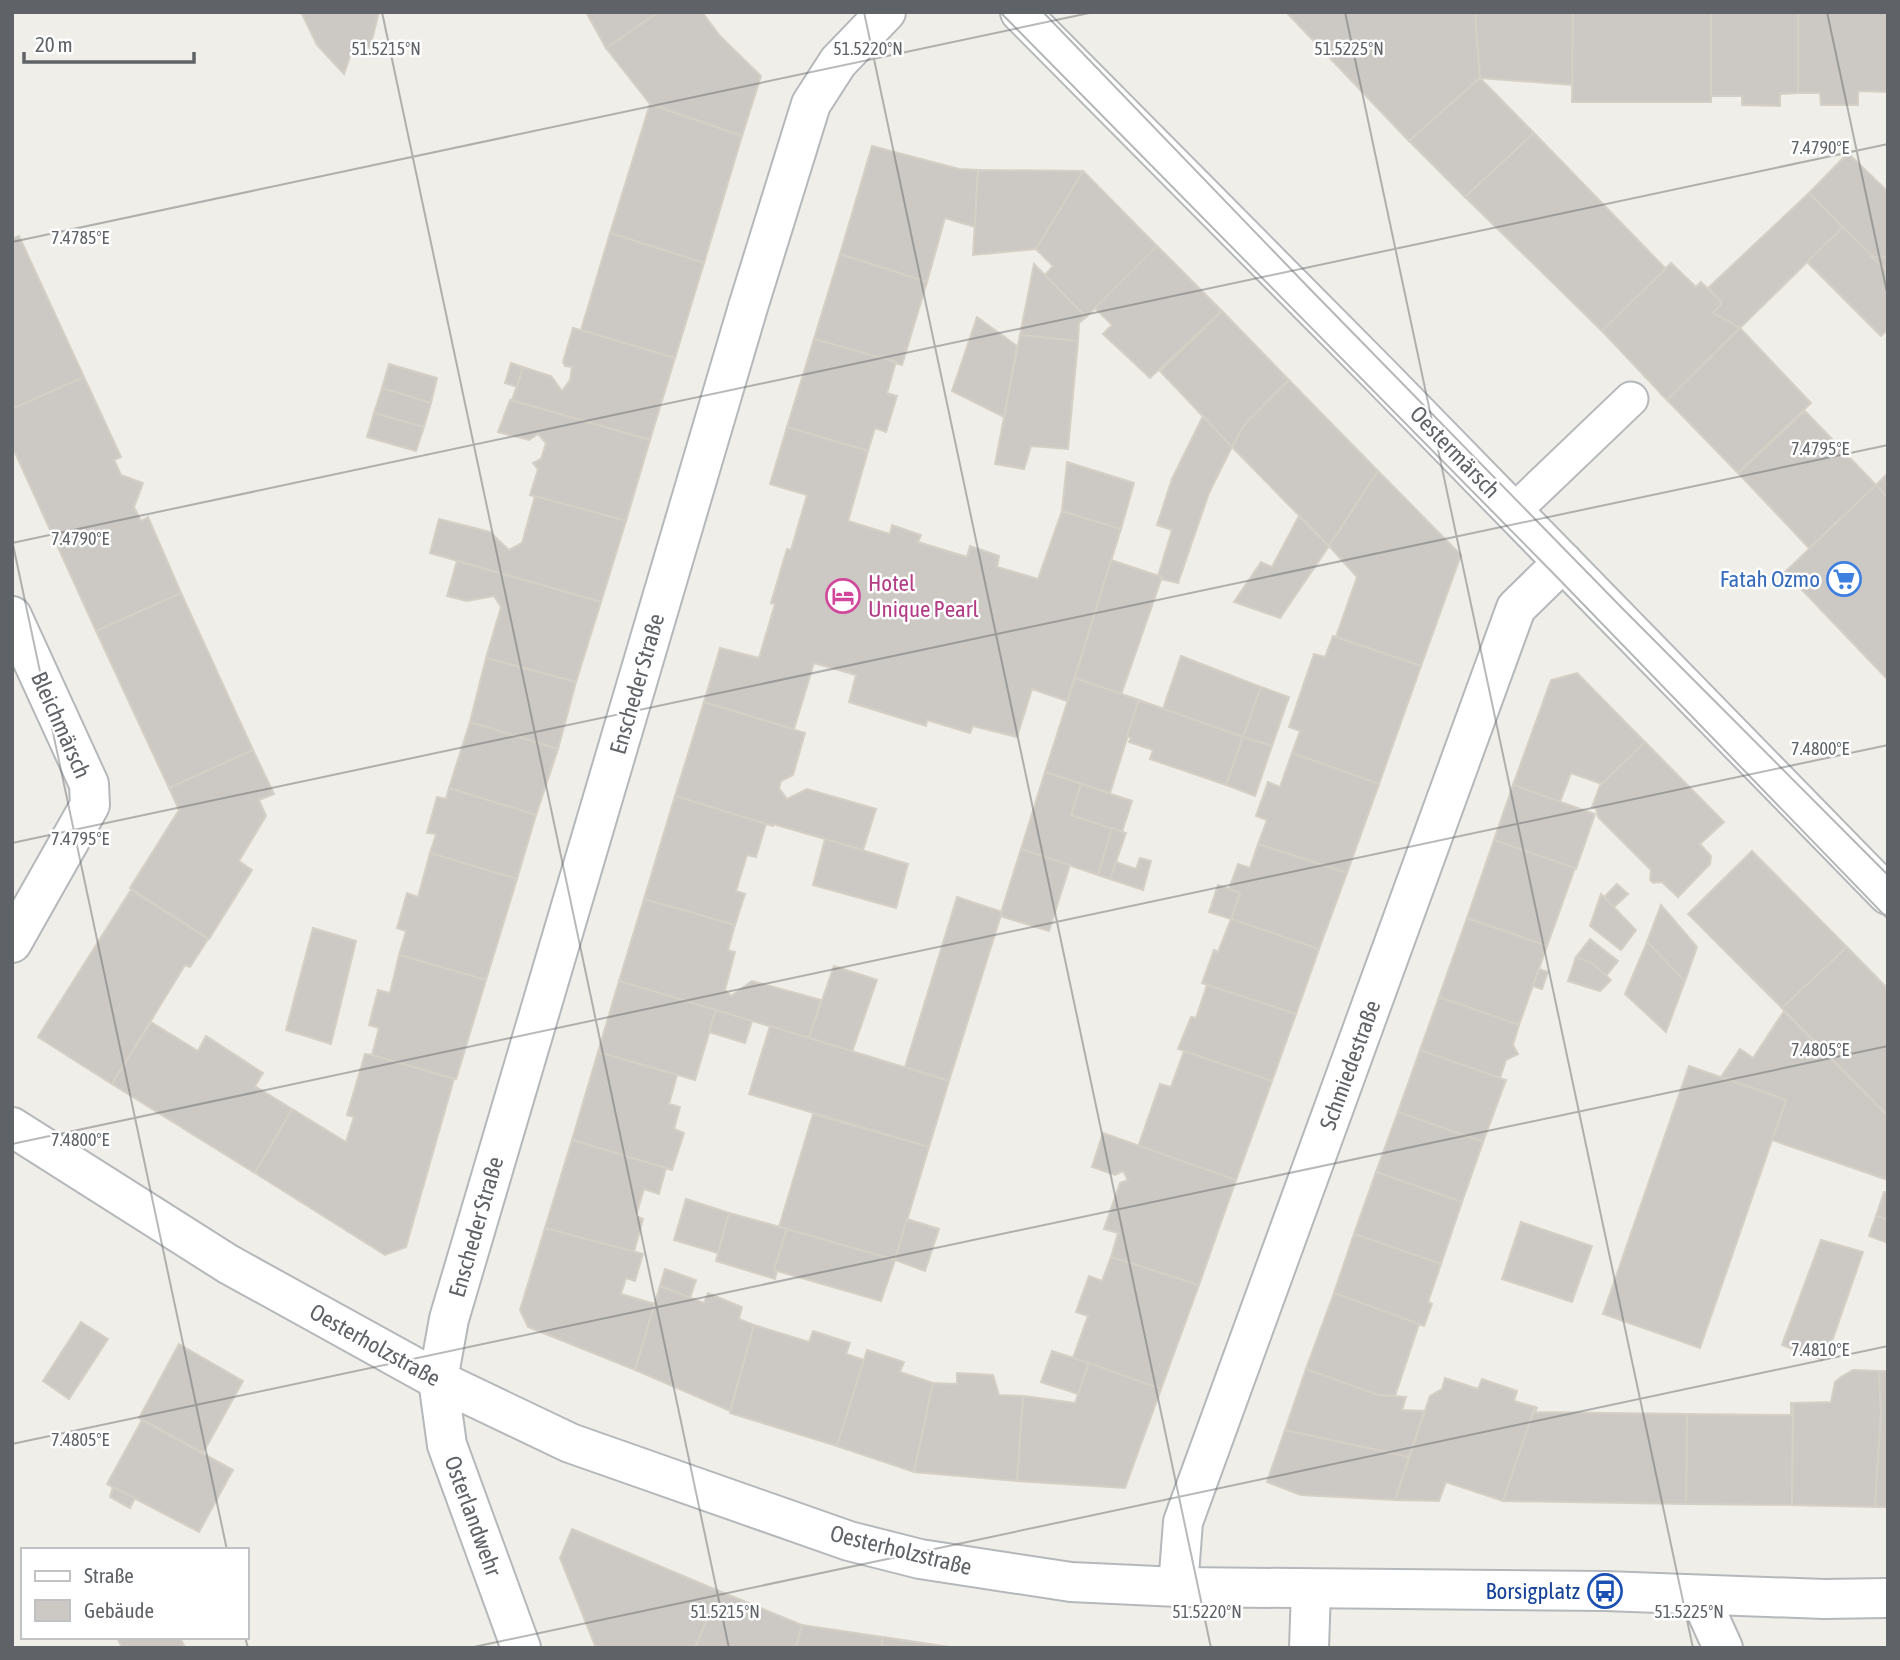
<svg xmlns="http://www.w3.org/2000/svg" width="1900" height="1660" font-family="'Asap Condensed',sans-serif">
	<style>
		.building { fill: #ccc9c4; stroke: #d5d0c6; stroke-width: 2 }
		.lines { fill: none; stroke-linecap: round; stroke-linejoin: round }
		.service-casing { stroke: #b5b8bb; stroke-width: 37 }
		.minor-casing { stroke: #b5b8bb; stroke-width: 42 }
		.tertiary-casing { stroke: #b5b8bb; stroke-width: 42 }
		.service { stroke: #fff; stroke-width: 33 }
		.minor { stroke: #fff; stroke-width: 38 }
		.tertiary { stroke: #fff; stroke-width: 38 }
		.tram { stroke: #b5b6b7; stroke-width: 2 }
		.ticks { fill: none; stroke: #5f6367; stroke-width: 2; stroke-opacity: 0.45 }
		.labels { text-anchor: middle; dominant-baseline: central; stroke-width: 5; stroke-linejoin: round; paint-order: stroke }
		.street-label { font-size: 23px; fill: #5f6367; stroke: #fff }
		.shop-label { font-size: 23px; fill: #366cbe; stroke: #fff; text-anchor: end }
		.hotel-label { font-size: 23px; fill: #b23c85; stroke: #fff; text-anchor: start }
		.transit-label { font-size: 23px; fill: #164399; stroke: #fff; text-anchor: end }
		.ticks-label { font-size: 18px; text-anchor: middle; fill: #5f6367; stroke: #fff; stroke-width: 5; stroke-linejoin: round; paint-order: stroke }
	</style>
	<rect width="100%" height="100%" fill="#f0eee8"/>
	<g class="building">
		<path d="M301,12H379L370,48L355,42L344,74L317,45Z"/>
		<path d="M586,12H659L606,48Z"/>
		<path d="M659,12H702L720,36L761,76L742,136L650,104L606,48Z"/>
		<path d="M1286,12H1475L1480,78L1409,141Z"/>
		<path d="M1475,12H1573V85L1480,78Z"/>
		<path d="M1573,12H1711V102H1572Z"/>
		<path d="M1711,12H1798V93L1780,94V106L1742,105V96H1711Z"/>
		<path d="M1798,12H1888V92L1858,91V105H1821L1820,93H1798Z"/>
		<path d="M1480,78L1534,133L1465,197L1409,141Z"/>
		<path d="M650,104L742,136L704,263L610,233Z"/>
		<path d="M1534,133L1666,269L1602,331L1465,197Z"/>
		<path d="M872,146L959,169L978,170L975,227L945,218L927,282L840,254Z"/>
		<path d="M1848,153L1888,192V257H1872L1809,193Z"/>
		<path d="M978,170L1083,171L1036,249L973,255Z"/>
		<path d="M1083,171L1157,246L1086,317L1045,275L1053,266L1036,249Z"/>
		<path d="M1809,193L1843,227L1740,328L1713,313L1722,303L1708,288Z"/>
		<path d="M1843,227L1888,271V329L1881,336L1807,262Z"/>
		<path d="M610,233L704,263L675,358L581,330Z"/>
		<path d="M19,236L84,377L12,409V239Z"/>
		<path d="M1157,246L1222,311L1150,378L1103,334L1112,325L1095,308Z"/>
		<path d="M840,254L927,282L902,365L814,339Z"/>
		<path d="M1872,257H1888V271Z"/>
		<path d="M1671,263L1696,287L1701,282L1722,303L1713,313L1740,328L1667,400L1602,331Z"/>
		<path d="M1034,264L1086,317L1079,323L1078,341L1020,335Z"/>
		<path d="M1222,311L1289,380L1244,425L1232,447L1160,371Z"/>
		<path d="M977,317L1017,346L1004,417L952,391Z"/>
		<path d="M573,328L675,358L650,440L512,400L523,367L551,376L562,391L570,380L572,367L565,366L563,362Z"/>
		<path d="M1740,328L1811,403L1738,473L1667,400Z"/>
		<path d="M1020,335L1078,341L1068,449L1031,446L1024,469L995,464Z"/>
		<path d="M814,339L896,362L887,393L897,396L886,432L875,428L868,451L787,427Z"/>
		<path d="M511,363L523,367L517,387L505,383Z"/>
		<path d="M389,364L437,378L431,403L382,388Z"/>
		<path d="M84,377L121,457L114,460L121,475L143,483L134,507L141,521L148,517L181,593L96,631L12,446V409Z"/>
		<path d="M1289,380L1378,471L1329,546L1232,447L1244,425Z"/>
		<path d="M382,388L431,403L424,427L374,413Z"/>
		<path d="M510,400L650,440L626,521L530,495L538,469L533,463L541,459L546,443L538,434L529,440L498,432Z"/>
		<path d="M1805,411L1876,485L1809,548L1738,473Z"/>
		<path d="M374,413L424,427L416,451L367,437Z"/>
		<path d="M1203,416L1232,447L1209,493L1178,583L1161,579L1162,577L1158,576L1172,530L1157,525L1172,479Z"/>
		<path d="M787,427L868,451L848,521L890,534L892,525L921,535L918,542L967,557L970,546L999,556L997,567L1038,579L1062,511L1121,529L1067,701L1032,689L1017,737L973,726L970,733L927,720L926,726L849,702L856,675L814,663L794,729L704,702L720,648L759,658L775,604L771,603L787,549L791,550L807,495L770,484Z"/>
		<path d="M1067,462L1134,483L1121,529L1062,511Z"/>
		<path d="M1378,471L1461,555L1421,666L1336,637L1357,577L1329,546Z"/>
		<path d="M1888,473V498L1876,485Z"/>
		<path d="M1876,485L1888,498V680L1785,572Z"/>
		<path d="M535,496L626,521L601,602L430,553L439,519L490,532L509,550L522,543Z"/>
		<path d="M1299,516L1329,546L1280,618L1234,602L1261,562L1272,567Z"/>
		<path d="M1111,560L1162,577L1121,695L1075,678Z"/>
		<path d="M457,561L601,602L576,682L486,658L501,607L494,596L467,601L447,596Z"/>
		<path d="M181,593L253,750L169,788L96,631Z"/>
		<path d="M1333,636L1421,666L1379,784L1292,753L1300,731L1289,727L1314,654L1325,657Z"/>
		<path d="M1181,656L1261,687L1243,737L1163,709Z"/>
		<path d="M486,658L576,682L558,749L470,722Z"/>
		<path d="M1577,673L1645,742L1602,784L1571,773L1560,802L1513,785L1551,680Z"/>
		<path d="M1075,678L1139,700L1110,793L1045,772Z"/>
		<path d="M1261,687L1289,697L1272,746L1243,737Z"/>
		<path d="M1139,700L1243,737L1226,785L1150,759L1153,750L1129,742L1131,738L1127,736Z"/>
		<path d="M704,702L805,733L793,775L781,781L779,788L787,799L807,789L876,809L863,850L773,824V826L675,796Z"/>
		<path d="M470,722L558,749L536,815L449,788Z"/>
		<path d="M1243,737L1272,746L1255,796L1226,785Z"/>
		<path d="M1645,742L1724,822L1700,844L1711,856L1710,864L1678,897L1662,882L1653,883L1650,880L1651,870L1598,817L1596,808L1592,807L1601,783L1602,784Z"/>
		<path d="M253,750L274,794L259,800L266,816L239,861L252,870L209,939L130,888L179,810L169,788Z"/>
		<path d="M1292,753L1379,784L1347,873L1258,844L1267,820L1256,816L1268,782L1280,787Z"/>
		<path d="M1045,772L1081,784L1071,815L1112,828L1098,875L1021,849Z"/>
		<path d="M1081,784L1132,801L1122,832L1071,815Z"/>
		<path d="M1513,785L1595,814L1576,869L1494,840Z"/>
		<path d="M449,788L536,815L517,879L430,853L436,834L427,833L437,797L446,799Z"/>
		<path d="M675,796L766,824L756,857L747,855L736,891L745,894L735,925L644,899Z"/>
		<path d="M1112,828L1126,833L1110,879L1098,875Z"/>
		<path d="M825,839L908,864L896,908L813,885Z"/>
		<path d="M1494,840L1575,868L1547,946L1467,918Z"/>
		<path d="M1258,844L1347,873L1319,949L1231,919L1240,893L1229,889L1238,864L1250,868Z"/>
		<path d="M1021,849L1070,865L1049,931L1000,916Z"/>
		<path d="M1752,851L1847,947L1782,1008L1688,914Z"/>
		<path d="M430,853L517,879L486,980L399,955L406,931L397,928L407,893L418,897Z"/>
		<path d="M1140,858L1151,861L1143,890L1110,879L1116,862L1136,869Z"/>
		<path d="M1617,884L1628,894L1614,907L1604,897Z"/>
		<path d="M1218,885L1240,893L1231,919L1209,912Z"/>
		<path d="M131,890L208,939L190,967L185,965L112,1084L38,1037Z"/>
		<path d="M1601,894L1636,930L1621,950L1590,926Z"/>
		<path d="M957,897L1002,912L949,1081L905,1067Z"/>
		<path d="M644,899L735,925L728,950L735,952L725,990L731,996L752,981L821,1000L809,1038L619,981Z"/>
		<path d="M1661,905L1697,947L1685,981L1647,942Z"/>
		<path d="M1467,918L1547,946L1519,1025L1439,997Z"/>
		<path d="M1231,919L1319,949L1296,1014L1202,983L1214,950L1218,952Z"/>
		<path d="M313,928L356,941L331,1044L286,1030Z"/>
		<path d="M1590,939L1618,961L1606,976L1592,963L1576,957Z"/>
		<path d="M1647,942L1685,981L1666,1032L1625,994Z"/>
		<path d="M1847,947L1888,989V1116L1782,1008Z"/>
		<path d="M399,955L486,980L456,1079L372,1055L379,1028L369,1025L378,990L390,993Z"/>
		<path d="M1576,957L1592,963L1611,980L1600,991L1568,981Z"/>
		<path d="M834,966L877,980L852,1052L809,1038Z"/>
		<path d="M1539,969L1548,972L1542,989L1533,986Z"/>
		<path d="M619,981L716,1010L695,1080L598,1052Z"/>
		<path d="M1207,985L1296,1014L1272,1081L1178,1049L1191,1017L1196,1018Z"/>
		<path d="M1439,997L1519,1025L1513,1045L1518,1054L1506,1060L1500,1078L1420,1050Z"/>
		<path d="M716,1010L752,1021L745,1043L709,1032Z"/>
		<path d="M1784,1011L1888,1116V1180L1772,1140L1786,1100L1721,1077L1740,1049L1753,1058Z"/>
		<path d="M151,1022L198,1051L206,1036L263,1073L255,1086L292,1109L255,1173L112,1084Z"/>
		<path d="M770,1026L949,1081L929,1147L749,1094Z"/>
		<path d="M1420,1050L1506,1080L1483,1142L1398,1112Z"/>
		<path d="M1184,1051L1272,1081L1236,1180L1138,1147L1160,1084L1171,1087Z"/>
		<path d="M598,1052L677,1075L669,1104L680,1107L674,1129L684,1133L672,1170L572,1140Z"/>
		<path d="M365,1054L372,1055L454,1079L406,1247L385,1255L255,1173L292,1109L346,1142L354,1117L347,1115Z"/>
		<path d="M1689,1066L1786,1100L1700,1348L1603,1314Z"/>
		<path d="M1398,1112L1483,1142L1462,1202L1376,1172Z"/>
		<path d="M813,1114L929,1147L895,1260L779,1227Z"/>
		<path d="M1103,1133L1236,1180L1199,1285L1111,1257L1118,1233L1104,1229L1120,1183L1128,1180L1123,1171L1115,1175L1092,1167Z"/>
		<path d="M572,1140L666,1168L659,1194L644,1189L636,1216L643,1219L634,1252L545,1228Z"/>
		<path d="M1376,1172L1462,1202L1441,1264L1354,1234Z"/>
		<path d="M1884,1192L1888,1193V1220L1876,1216Z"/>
		<path d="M686,1199L729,1213L718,1253L674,1240Z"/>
		<path d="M729,1213L787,1229L774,1270L777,1271L775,1279L716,1261Z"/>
		<path d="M1876,1216L1888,1220V1243L1869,1236Z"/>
		<path d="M907,1219L939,1229L925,1271L895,1260Z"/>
		<path d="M1521,1222L1592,1246L1572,1302L1502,1279Z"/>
		<path d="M545,1228L643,1254L635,1281L626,1278L621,1294L655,1304L635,1370L528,1327L520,1310Z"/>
		<path d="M787,1229L895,1260L881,1301L774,1270Z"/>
		<path d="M1354,1234L1441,1264L1428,1302L1432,1304L1424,1326L1334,1293Z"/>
		<path d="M1821,1240L1863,1252L1830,1347L1822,1360L1782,1345Z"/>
		<path d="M1111,1257L1199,1285L1161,1389L1073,1358L1088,1316L1076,1312L1089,1276L1102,1281Z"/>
		<path d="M665,1269L696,1280L690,1298L660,1286Z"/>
		<path d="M660,1286L704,1303L708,1293L742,1307L739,1319L754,1325L730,1411L635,1370Z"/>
		<path d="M1334,1293L1419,1324L1395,1396L1378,1395L1306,1369Z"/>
		<path d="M81,1322L108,1339L69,1399L43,1381Z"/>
		<path d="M754,1325L809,1342L813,1331L850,1343L846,1354L864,1360L837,1446L730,1413Z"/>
		<path d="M179,1344L243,1381L203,1453L139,1418Z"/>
		<path d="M867,1350L904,1362L900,1372L933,1383L914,1472L837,1446Z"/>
		<path d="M1052,1351L1089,1363L1078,1394L1041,1382Z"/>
		<path d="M1089,1363L1161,1389L1125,1488L1017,1481L1023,1396L1075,1403Z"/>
		<path d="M1306,1369L1378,1395L1406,1397L1402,1410L1424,1411L1409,1457L1285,1430Z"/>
		<path d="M1853,1370L1879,1371L1881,1413L1875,1507L1792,1505L1793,1403L1831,1402L1835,1382L1841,1377Z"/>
		<path d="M1879,1371H1888V1507H1875L1881,1413Z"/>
		<path d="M957,1373L993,1375L999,1395L1023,1396L1017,1481L914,1472L933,1383L957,1384Z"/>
		<path d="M1445,1378L1478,1389L1482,1379L1517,1391L1514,1401L1535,1407L1503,1501L1446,1482L1439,1501L1395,1500L1430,1396L1442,1389Z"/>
		<path d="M1791,1403H1793L1792,1505L1686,1504L1687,1414L1791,1415Z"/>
		<path d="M1535,1407L1537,1408L1535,1412L1687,1414L1686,1504L1503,1501Z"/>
		<path d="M142,1420L233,1470L199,1532L107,1484Z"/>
		<path d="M1285,1430L1409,1457L1395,1500L1301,1495L1267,1482Z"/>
		<path d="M113,1487L135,1498L130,1508L110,1497Z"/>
		<path d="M572,1529L719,1591L695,1648H596L560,1558Z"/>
		<path d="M719,1591L802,1625L796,1648H695Z"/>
		<path d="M802,1625L883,1637L881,1648H796Z"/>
		<path d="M117,1637H180L185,1648H122Z"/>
		<path d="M883,1637L956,1648H881Z"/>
	</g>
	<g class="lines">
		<g class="service-casing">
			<path id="service" d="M1513,512L1631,399"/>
		</g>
		<g class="minor-casing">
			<g id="minor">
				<path d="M1020,12L1383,378L1888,895"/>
				<path d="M12,616L89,784L90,805L12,943"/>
				<path d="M1178,1587L1183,1522L1516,608L1563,562"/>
				<path d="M1699,1595L1723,1648"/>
				<path d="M521,1648L447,1445L438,1380L449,1319L748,307L811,104L838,62L886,12"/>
				<path d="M1309,1648L1311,1590"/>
			</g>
		</g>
		<g class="tertiary-casing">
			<path id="tertiary" d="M12,1127L228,1264L438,1380L570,1443L849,1541L920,1559L1071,1582L1178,1587L1605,1591L1824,1599L1888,1598"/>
		</g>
		<use href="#service" class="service"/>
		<use href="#minor" class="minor"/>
		<use href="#tertiary" class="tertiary"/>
		<g class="tram">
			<path d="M1000,12L1552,572L1888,919"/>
			<path d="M1043,12L1310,289L1623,609L1888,875"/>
		</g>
	</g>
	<path class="ticks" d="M382,12L729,1648M864,12L1211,1648M1345,12L1693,1648M1827,12L1888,297M12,242L1094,12M12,540L227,1550M12,543L1888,144M12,843L1888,445M12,1144L1888,745M12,1444L1888,1046M245,1637L248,1648M469,1648L1888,1346M1883,1648L1888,1647"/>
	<defs>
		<g id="supermarket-ring" transform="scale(1.75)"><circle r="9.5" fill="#fff" stroke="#3f7fe0" stroke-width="1.5"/><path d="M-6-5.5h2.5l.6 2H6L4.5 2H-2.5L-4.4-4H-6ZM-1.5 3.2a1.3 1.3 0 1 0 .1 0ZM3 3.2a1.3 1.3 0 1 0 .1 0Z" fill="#3f7fe0"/></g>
		<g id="hotel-ring" transform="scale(1.75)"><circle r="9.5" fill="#fff" stroke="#d1479c" stroke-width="1.5"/><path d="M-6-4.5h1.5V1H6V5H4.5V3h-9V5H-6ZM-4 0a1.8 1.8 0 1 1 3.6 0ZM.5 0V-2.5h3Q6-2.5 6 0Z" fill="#d1479c"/></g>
		<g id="bus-ring" transform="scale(1.75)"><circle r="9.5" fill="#fff" stroke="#1a4fb4" stroke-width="1.5"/><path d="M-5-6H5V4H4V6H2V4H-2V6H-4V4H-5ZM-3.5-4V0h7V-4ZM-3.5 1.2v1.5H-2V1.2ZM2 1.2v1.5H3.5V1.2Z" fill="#1a4fb4"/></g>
	</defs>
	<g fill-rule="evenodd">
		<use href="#supermarket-ring" x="1844" y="579"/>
		<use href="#hotel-ring" x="843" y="596"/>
		<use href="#bus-ring" x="1605" y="1591"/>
	</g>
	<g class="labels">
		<g class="street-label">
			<text transform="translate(1455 452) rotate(46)">Oestermärsch</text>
			<text transform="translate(637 684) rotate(-74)">Enscheder Straße</text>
			<text transform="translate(61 725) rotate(66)">Bleichmärsch</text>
			<text transform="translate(1350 1065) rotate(-70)">Schmiedestraße</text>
			<text transform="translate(476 1227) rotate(-74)">Enscheder Straße</text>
			<text transform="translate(375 1345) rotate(29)">Oesterholzstraße</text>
			<text transform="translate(473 1516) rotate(70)">Osterlandwehr</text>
			<text transform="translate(901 1550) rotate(14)">Oesterholzstraße</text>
		</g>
		<g class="shop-label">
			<text x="1820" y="579">Fatah Ozmo</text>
		</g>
		<g class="hotel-label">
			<text x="868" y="583">Hotel<tspan x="868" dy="26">Unique Pearl</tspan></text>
		</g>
		<g class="transit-label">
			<text x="1580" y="1591">Borsigplatz</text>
		</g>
	</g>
	<g class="ticks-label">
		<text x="386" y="55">51.5215°N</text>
		<text x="868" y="55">51.5220°N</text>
		<text x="1349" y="55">51.5225°N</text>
		<text x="1820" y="154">7.4790°E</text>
		<text x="80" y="244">7.4785°E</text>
		<text x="1820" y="455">7.4795°E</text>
		<text x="80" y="545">7.4790°E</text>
		<text x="1820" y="755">7.4800°E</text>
		<text x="80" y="845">7.4795°E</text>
		<text x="1820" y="1056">7.4805°E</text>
		<text x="80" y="1146">7.4800°E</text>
		<text x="1820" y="1356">7.4810°E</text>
		<text x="80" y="1446">7.4805°E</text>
		<text x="725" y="1618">51.5215°N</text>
		<text x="1207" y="1618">51.5220°N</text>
		<text x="1689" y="1618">51.5225°N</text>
	</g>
	<rect width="1900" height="1660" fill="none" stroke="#5f6367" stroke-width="28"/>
	<rect x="21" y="1548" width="228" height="91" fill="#ffffff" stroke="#bfc1c2" stroke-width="2"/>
	<rect x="35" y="1571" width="35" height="10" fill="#ffffff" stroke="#bfc1c2" stroke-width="2"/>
	<text x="84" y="1583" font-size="21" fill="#5f6367">Straße</text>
	<rect x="35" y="1600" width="35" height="21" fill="#ccc9c4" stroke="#bfc1c2" stroke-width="2"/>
	<text x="84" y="1618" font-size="21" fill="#5f6367">Gebäude</text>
	<path d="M24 52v10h170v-10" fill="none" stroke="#5f6367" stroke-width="3.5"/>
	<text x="35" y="52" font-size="21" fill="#5f6367" stroke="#ffffff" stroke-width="5" paint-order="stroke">20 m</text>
</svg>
